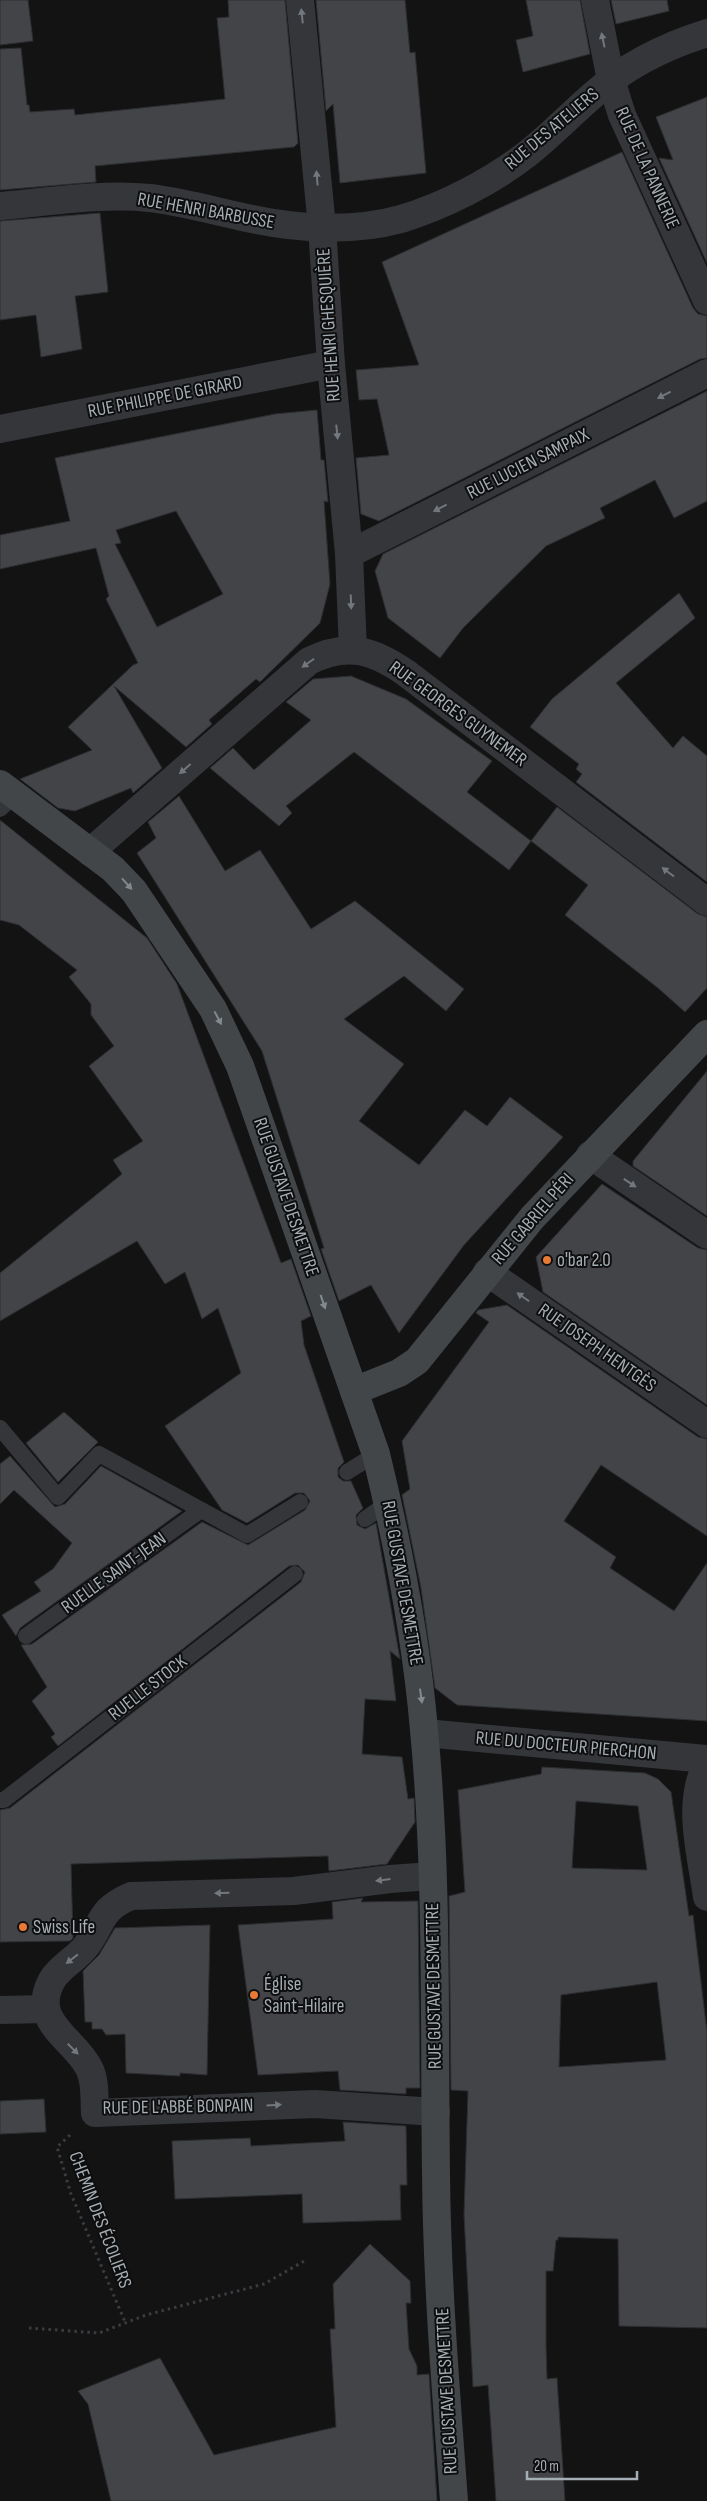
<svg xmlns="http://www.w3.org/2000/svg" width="707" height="2501" font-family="'Sofia Sans Condensed',sans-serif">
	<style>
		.building { fill: #424447; stroke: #2d2e30; fill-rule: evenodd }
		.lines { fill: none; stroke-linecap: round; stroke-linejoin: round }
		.path { stroke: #3a3d40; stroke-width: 3; stroke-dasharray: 2.5 4; stroke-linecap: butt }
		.lane { stroke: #343639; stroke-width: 16 }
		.street { stroke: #343639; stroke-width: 28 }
		.secondary { stroke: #424649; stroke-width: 28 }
		.oneway { fill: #72787d }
		.oneway2 { fill: #828a8f }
		.poi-dot { fill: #e97a36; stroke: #0e0e0f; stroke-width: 2 }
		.labels { text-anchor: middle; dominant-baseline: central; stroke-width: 4; stroke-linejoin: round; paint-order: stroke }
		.street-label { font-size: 19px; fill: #a5aeb4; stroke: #0e0e0f }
		.poi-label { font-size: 19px; fill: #a5aeb4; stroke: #0e0e0f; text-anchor: start }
	</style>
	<rect width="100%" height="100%" fill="#131314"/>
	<g class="building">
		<path d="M0,0H28L33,41L0,45Z"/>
		<path d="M228,0H285L298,143L294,147L95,166L96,182L0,190V49L21,48L27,105H29L30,112L74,109L75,115L225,99L217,18L229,17Z"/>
		<path d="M316,0H405L410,53L415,52L426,173L340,183L333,104L326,111Z"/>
		<path d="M526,0H580L590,54L523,72L516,40L533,36Z"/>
		<path d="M611,0H667L669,11L616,24Z"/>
		<path d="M707,97V263L659,158L673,160L656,117Z"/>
		<path d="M622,152L693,308L698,314L707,316V358L700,359L379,521L361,514L356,458L389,455L377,399L359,400L356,370L419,365L382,262Z"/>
		<path d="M100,213L108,292L75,296L82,349L41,357L36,315L0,320V221Z"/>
		<path d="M707,391V501L674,518L655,480L600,508L605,518L546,546L463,628L440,658L388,618L375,571L383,554Z"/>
		<path d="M317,410L321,460H324L328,502L324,501L330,584L320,623L260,682L256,679L209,720L212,724L186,747L114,686L162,768L133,793L131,788L75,811L58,808L20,779L92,750L68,727L133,665L138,663L106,599L109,596L96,548L0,569V535L70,521L55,458L275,414ZM176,511L223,594L157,627L115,544L121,543L116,530Z"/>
		<path d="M679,593L695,618L616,683L673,748L683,736L707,756V882L576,782L582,774L576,769L579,764L530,727L552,699Z"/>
		<path d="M351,676L406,699L492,761L467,792L531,841L509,870L354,752L286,806L292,813L279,826L210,768L233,748L254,770L311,720L286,702L313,679Z"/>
		<path d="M179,796L225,871L260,850L311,929L355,901L464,989L446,1011L404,976L344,1019L404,1064L359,1121L419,1165L465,1110L487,1126L510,1097L563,1137L464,1245L399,1333L371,1285L339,1301L321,1249L324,1248L262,1051L137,853L156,838L148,822Z"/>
		<path d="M557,807L698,914L707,917V988L685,1012L658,988L565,915L588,885L531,841Z"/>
		<path d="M0,820L147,938L177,984L281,1263L291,1259L311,1316L301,1321L304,1345L344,1462L338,1468V1477L343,1481H351L363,1508L356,1515L357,1525L365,1529L376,1523L400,1659L390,1651L396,1701L365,1699L362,1754L402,1757L408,1799L414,1798L415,1822L387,1864L329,1871L328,1856L71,1864L73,1938L70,1941L0,1942V1810L10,1808L301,1582L305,1572L298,1565L289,1566L58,1746L51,1737L55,1734L32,1701L47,1687L21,1645L32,1644L202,1522L248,1545L305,1510L310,1501L304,1493H295L247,1523L222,1510L165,1426L241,1373L218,1308L202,1319L185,1272L165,1284L137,1241L0,1321V1273L122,1174L113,1160L143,1141L89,1066L114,1046L91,1015V1004L69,977L77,970L19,925L0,920Z"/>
		<path d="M707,1071V1216L633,1166V1161Z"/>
		<path d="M602,1184L698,1248L707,1250V1405L543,1292L536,1257Z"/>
		<path d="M507,1305L698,1437L707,1439V1536L601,1465L564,1521L616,1557L610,1568L674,1611L707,1563V1721L457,1705L435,1688L421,1588L402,1495L410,1489L402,1441L489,1322L476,1313L478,1310Z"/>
		<path d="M64,1412L98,1442L58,1482L26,1443Z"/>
		<path d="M10,1456L55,1507L65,1504L101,1466L182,1511L20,1628L16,1636L2,1615L41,1591L34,1582L53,1569L72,1543L14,1490L0,1504V1464Z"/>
		<path d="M542,1767L645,1773L658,1779L671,1792L689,1916L693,1915L707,2032V2328L619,2326L618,2239L558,2237V2240H556L553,2271H546V2347L547,2379L557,2378L565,2501H496L488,2385L473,2387L464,2215L468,2091L451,2090L449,1896L465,1892L458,1790L541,1774ZM576,1801L638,1806L647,1870L572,1868ZM657,1982L666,2060L559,2067L561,1995Z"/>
		<path d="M363,1898L361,1902L418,1901L420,2088H406V2094L340,2090L338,2071L258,2075L238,1925L333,1919L332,1902Z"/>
		<path d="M210,1925L207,2075L180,2073V2076L126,2073L125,2034L106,2035L102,2029H92V2022H85L83,1971L99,1955L115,1928Z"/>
		<path d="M44,2099L46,2132L0,2134V2101Z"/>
		<path d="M343,2122L406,2126L407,2185H400L401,2220L303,2223L302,2194L175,2199L172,2141L250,2138L251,2146L345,2141Z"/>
		<path d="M370,2244L410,2281L411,2303H406L409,2349L417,2366V2375L429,2374L437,2501H111L88,2404L78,2391L160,2358L214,2455L336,2427L330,2329H335L333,2284Z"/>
	</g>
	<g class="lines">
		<g class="path">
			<path d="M70,2135L57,2147L71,2194L125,2322"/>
			<path d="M29,2328L99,2333L146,2315L264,2284L306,2260"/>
		</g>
		<g class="lane">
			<path d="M0,809L15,795"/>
			<path d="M0,1428L58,1497L99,1454L247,1535L300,1502"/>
			<path d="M347,1472L376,1454"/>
			<path d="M365,1519L389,1502"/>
			<path d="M26,1636L201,1510"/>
			<path d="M0,1800H4L295,1574"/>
		</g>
		<g class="street">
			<path d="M300,0L322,227L331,364L349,554L353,650"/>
			<path d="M595,0L611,80L622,115L707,301"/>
			<path d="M0,206C49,202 100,193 150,198C184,202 218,212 252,219C299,229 354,232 401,219C444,206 491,182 527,154C550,136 571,114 593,95C626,65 665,46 707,33"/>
			<path d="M0,429L331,364"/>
			<path d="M349,554L707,373"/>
			<path d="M90,852L309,661C347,642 373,650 406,673L707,902"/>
			<path d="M590,1155L707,1235"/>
			<path d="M487,1272L707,1424"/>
			<path d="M425,1733L707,1759"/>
			<path d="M707,1763C686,1805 701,1852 707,1897"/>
			<path d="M432,1876L390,1879L294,1891L131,1896C99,1910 104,1921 87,1945C77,1959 61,1965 52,1980C29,2022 74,2038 89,2068C96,2081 94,2098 95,2113L315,2104L436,2112"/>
			<path d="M0,2010L46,2009"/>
		</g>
		<g class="secondary">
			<path d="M0,784L113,869L134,891L213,1009L240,1066L376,1454C398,1544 416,1637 424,1730C438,1877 434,2026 436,2174C437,2283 446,2392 454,2501"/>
			<path d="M354,1391L399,1373L417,1361L532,1218L707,1034"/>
		</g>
	</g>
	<defs><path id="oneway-solid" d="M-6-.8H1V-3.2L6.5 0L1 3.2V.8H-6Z" transform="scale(1.25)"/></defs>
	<g class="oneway">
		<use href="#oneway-solid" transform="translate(302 16) rotate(-96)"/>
		<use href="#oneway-solid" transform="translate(603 40) rotate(-102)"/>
		<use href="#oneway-solid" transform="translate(317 178) rotate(-95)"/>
		<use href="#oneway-solid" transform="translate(664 395) rotate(153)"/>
		<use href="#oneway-solid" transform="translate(337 432) rotate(84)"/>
		<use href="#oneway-solid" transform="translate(440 508) rotate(153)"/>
		<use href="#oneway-solid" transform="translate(351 602) rotate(88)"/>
		<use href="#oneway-solid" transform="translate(308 663) rotate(145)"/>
		<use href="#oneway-solid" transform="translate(185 769) rotate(139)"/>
		<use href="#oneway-solid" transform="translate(668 872) rotate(-143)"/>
		<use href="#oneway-solid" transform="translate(630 1183) rotate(34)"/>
		<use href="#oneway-solid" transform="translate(523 1297) rotate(-145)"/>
		<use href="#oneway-solid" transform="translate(383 1880) rotate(173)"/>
		<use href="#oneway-solid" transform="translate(222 1893) rotate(178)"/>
		<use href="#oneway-solid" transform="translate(72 1959) rotate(142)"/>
		<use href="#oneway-solid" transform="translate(73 2049) rotate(45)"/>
		<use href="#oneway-solid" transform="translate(274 2105) rotate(-3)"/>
	</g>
	<g class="oneway2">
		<use href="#oneway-solid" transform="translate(127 884) rotate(48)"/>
		<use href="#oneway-solid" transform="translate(218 1018) rotate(62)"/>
		<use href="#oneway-solid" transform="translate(323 1302) rotate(71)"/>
		<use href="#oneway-solid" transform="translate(421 1696) rotate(82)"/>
	</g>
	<g class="poi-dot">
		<circle cx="547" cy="1260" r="5"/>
		<circle cx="23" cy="1927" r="5"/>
		<circle cx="254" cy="1995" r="5"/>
	</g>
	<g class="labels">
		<g class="street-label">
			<text transform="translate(552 129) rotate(-40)">RUE DES ATELIERS</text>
			<text transform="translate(647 168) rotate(66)">RUE DE LA PANNERIE</text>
			<text transform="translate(206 211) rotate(10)">RUE HENRI BARBUSSE</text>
			<text transform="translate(329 325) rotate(-94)">RUE HENRI GHESQUIÈRE</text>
			<text transform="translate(165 397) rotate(-11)">RUE PHILIPPE DE GIRARD</text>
			<text transform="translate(528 464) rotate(-27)">RUE LUCIEN SAMPAIX</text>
			<text transform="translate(458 714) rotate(36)">RUE GEORGES GUYNEMER</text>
			<text transform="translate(286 1197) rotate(71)">RUE GUSTAVE DESMETTRE</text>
			<text transform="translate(533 1219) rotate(-49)">RUE GABRIEL PÉRI</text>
			<text transform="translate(597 1348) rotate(35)">RUE JOSEPH HENTGÈS</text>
			<text transform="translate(114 1573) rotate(-36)">RUELLE SAINT-JEAN</text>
			<text transform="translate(402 1583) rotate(80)">RUE GUSTAVE DESMETTRE</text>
			<text transform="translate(148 1688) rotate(-38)">RUELLE STOCK</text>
			<text transform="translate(566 1746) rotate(5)">RUE DU DOCTEUR PIERCHON</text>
			<text transform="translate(434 1986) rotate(-91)">RUE GUSTAVE DESMETTRE</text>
			<text transform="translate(178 2107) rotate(-1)">RUE DE L'ABBÉ BONPAIN</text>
			<text transform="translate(100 2220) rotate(69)">CHEMIN DES ÉCOLIERS</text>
			<text transform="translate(447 2391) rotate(-93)">RUE GUSTAVE DESMETTRE</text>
		</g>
		<g class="poi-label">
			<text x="557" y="1260">o'bar 2.0</text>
			<text x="33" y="1927">Swiss Life</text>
			<text x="264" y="1984">Église<tspan x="264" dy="22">Saint-Hilaire</tspan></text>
		</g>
	</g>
	<path d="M527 2471v8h110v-8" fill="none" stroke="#a5aeb4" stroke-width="2.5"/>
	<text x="534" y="2471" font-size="15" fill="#a5aeb4" stroke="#0e0e0f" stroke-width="4" paint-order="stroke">20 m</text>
</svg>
